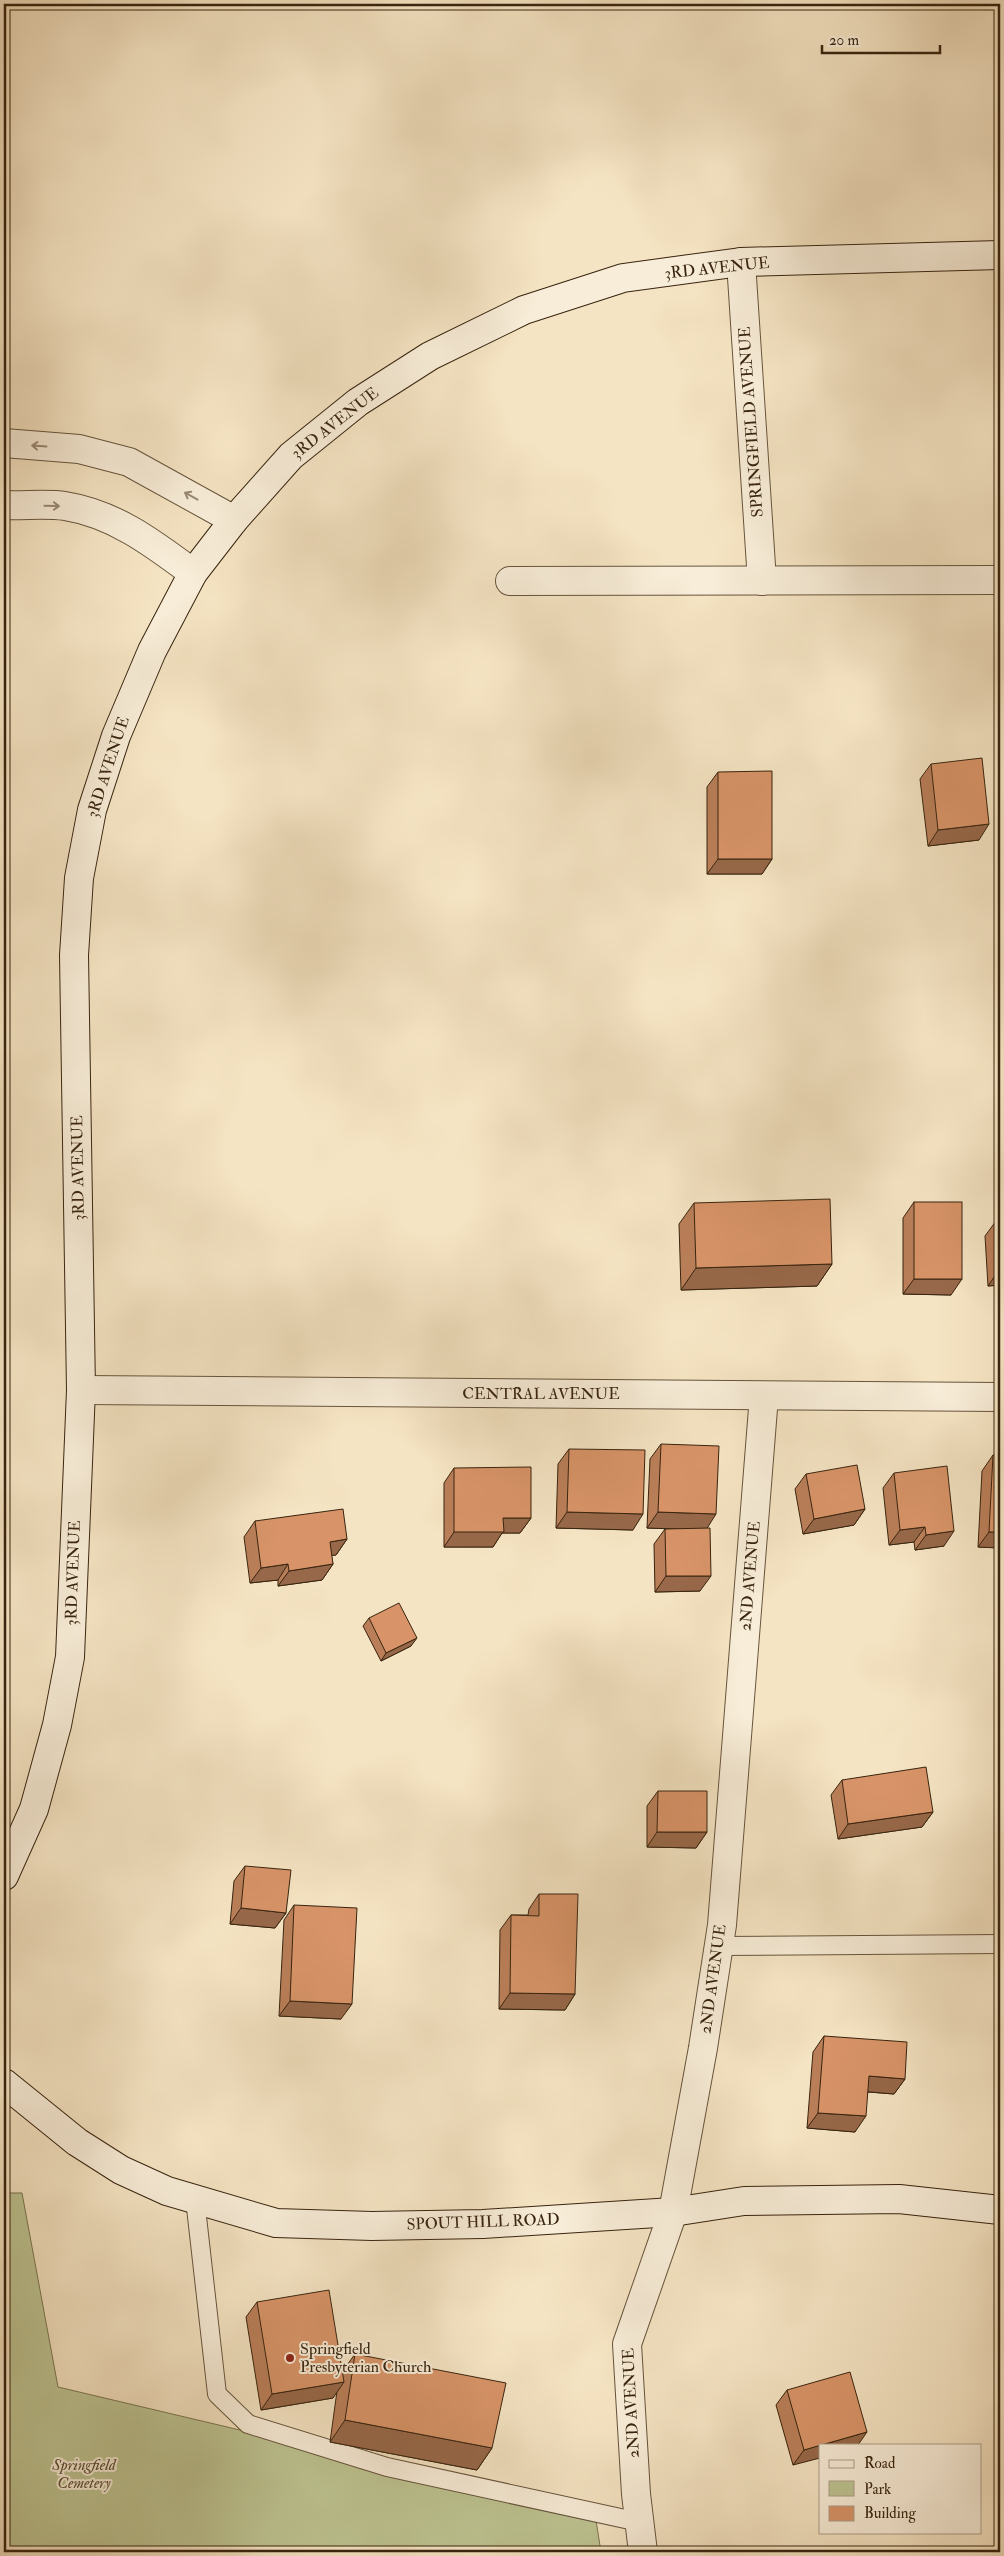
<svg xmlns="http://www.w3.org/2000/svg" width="1004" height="2556" font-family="'IM FELL Double Pica',serif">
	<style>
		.green { fill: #bdc492; stroke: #7a7450 }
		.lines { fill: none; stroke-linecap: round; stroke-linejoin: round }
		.lane-casing { stroke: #67543c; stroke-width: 20 }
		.street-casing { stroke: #67543c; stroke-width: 30 }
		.secondary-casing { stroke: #38240f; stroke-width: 30 }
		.lane { stroke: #f8edd8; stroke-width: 18 }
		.street { stroke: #f8edd8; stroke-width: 28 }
		.secondary { stroke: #f8edd8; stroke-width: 28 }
		.wall { fill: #ba7f59; stroke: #38240f }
		.shaded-wall { fill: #976849; stroke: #38240f }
		.building { fill: #d89468; stroke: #38240f }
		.oneway { stroke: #988874 }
		.poi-dot { fill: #8f2418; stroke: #f8edd8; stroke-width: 2 }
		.labels { text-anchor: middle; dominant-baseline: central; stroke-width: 4; stroke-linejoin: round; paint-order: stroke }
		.street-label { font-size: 16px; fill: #38240f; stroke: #f8edd8 }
		.poi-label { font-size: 16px; fill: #38240f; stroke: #f8edd8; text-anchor: start }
		.park-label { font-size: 16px; font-style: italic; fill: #594c30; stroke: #f8edd8 }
	</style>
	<rect width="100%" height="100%" fill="#f5e4c3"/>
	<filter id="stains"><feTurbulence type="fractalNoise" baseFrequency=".004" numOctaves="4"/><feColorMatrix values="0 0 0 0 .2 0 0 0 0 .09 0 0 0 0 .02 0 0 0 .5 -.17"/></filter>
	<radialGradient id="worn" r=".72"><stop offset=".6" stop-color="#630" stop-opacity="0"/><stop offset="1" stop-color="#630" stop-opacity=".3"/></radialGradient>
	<path class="green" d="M4,2193H22L58,2387L595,2514L601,2552H4Z"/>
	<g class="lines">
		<g class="lane-casing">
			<g id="lane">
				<path d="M718,1946L1000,1944"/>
				<path d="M195,2199L217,2394L248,2424L387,2467L639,2522"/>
			</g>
		</g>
		<g class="street-casing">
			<g id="street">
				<path d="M741,262L762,581"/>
				<path d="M4,443L79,449L129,462L234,520"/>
				<path d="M4,505C24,506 46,503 65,506C115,514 154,544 193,573"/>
				<path d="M510,581L1000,580"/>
				<path d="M81,1390L1000,1397"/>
				<path d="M643,2552L636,2494L627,2344L673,2212L703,2048L722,1925L764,1396"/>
			</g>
		</g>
		<g class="secondary-casing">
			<g id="secondary">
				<path d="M4,1876L34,1809L57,1725L70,1657L81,1390L74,955L79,878L92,810L116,736L152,651L193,573L234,520L291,456L358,402L430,356L524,310L623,278L741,262L1000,255"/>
				<path d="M4,2083L77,2142L121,2170L167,2191L276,2223L372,2226L483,2224L673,2212L744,2201L899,2199L1000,2210"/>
			</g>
		</g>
		<use href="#lane" class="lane"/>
		<use href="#street" class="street"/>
		<use href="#secondary" class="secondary"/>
	</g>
	<g class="wall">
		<path d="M931,764L979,840L928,846L920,779Z"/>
		<path d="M718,772L772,859L762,874H707V787Z"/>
		<path d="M914,1202L951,1295L903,1294V1218Z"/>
		<path d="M694,1203L832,1264L817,1286L681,1290L679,1224Z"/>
		<path d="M996,1221L1000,1285L988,1286L985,1236Z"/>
		<path d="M661,1444L707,1528L700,1591L655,1592L654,1544L665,1529H676L647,1528L650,1459Z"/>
		<path d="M569,1449L633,1530L556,1528L558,1464Z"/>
		<path d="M993,1455L1000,1456V1548L978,1547L982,1471Z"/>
		<path d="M454,1468L531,1518L520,1533H502L493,1547H444V1483Z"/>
		<path d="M894,1473L944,1546L915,1550L914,1542L889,1545L883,1488Z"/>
		<path d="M806,1474L865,1509L854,1525L803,1534L795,1489Z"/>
		<path d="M255,1521L347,1539L336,1555H331L333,1564L322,1580L278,1586V1580L250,1583L244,1537Z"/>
		<path d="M369,1618L411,1646L381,1661L363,1626Z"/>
		<path d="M842,1780L933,1812L922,1827L838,1839L831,1795Z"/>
		<path d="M658,1791L707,1832L696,1848L647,1847V1806Z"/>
		<path d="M245,1866L286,1913L275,1928L230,1924L234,1881Z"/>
		<path d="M539,1894L575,1994L565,2010L499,2009L500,1930L511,1915H528L529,1909Z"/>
		<path d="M294,1905L341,2019L279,2016L284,1920Z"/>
		<path d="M824,2036L905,2079L894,2094L868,2092L855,2132L807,2128L813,2052Z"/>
		<path d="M257,2302L342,2372L355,2354L492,2448L477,2470L330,2442L337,2391L333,2398L261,2410L246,2317Z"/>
		<path d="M787,2390L867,2432L793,2465L776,2405Z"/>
	</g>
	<g class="shaded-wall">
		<path d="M989,824L979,840L928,846L938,830Z"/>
		<path d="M718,859H772L762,874H707Z"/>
		<path d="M832,1264L817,1286L681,1290L696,1268Z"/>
		<path d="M999,1270H1000V1285L988,1286Z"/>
		<path d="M914,1279H962L951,1295L903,1294Z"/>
		<path d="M865,1509L854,1525L803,1534L814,1519Z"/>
		<path d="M567,1512L643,1514L633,1530L556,1528Z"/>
		<path d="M658,1512L716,1514L706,1530L647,1528Z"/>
		<path d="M503,1518H531L520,1533H502L493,1547H444L454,1532Z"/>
		<path d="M925,1527L914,1542L889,1545L900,1530Z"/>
		<path d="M954,1531L944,1546L915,1550L926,1535Z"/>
		<path d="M989,1532H1000V1548L978,1547Z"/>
		<path d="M347,1539L336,1555L319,1557L330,1542Z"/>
		<path d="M288,1564L278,1580L250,1583L261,1568Z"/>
		<path d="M333,1564L322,1580L278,1586L289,1571Z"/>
		<path d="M666,1576H711L700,1591L655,1592Z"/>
		<path d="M417,1638L411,1646L381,1661L386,1653Z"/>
		<path d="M933,1812L922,1827L838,1839L848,1824Z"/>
		<path d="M657,1832H707L696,1848L647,1847Z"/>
		<path d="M241,1908L286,1913L275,1928L230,1924Z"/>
		<path d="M510,1993L575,1994L565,2010L499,2009Z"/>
		<path d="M290,2001L352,2004L341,2019L279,2016Z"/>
		<path d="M869,2076L905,2079L894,2094L858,2091Z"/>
		<path d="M818,2113L866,2116L855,2132L807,2128Z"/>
		<path d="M344,2382L333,2398L261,2410L272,2394Z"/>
		<path d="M345,2420L492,2448L477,2470L330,2442Z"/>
		<path d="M867,2432L858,2445H822Z"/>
		<path d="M820,2445V2458L793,2465L804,2450Z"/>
	</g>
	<g class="building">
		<path d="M982,758L989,824L938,830L931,764Z"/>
		<path d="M772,771V859H718V772Z"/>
		<path d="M830,1199L832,1264L696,1268L694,1203Z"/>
		<rect x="914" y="1202" width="48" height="77"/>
		<path d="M996,1221H1000V1270H999Z"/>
		<path d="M661,1444L719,1446L716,1514L658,1512Z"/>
		<path d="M569,1449L645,1450L643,1514L567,1512Z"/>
		<path d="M993,1455L1000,1456V1532H989Z"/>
		<path d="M857,1465L865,1509L814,1519L806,1474Z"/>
		<path d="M947,1466L954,1531L926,1535L925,1527L900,1530L894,1473Z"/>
		<path d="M531,1467V1518H503L504,1532H454V1468Z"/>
		<path d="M343,1509L347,1539L330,1542L333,1564L289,1571L288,1564L261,1568L255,1521Z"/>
		<path d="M710,1528L711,1576H666L665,1529Z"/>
		<path d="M399,1603L417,1638L386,1653L369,1618Z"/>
		<path d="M926,1767L933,1812L848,1824L842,1780Z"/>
		<path d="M658,1791H707V1832H657Z"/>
		<path d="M245,1866L291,1870L286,1913L241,1908Z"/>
		<path d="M539,1894H578L575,1994L510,1993L511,1915L539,1916Z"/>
		<path d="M294,1905L357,1908L352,2004L290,2001Z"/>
		<path d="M824,2036L907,2042L905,2079L869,2076L866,2116L818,2113Z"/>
		<path d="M329,2290L344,2382L272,2394L257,2302Z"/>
		<path d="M355,2354L506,2383L492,2448L345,2420Z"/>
		<path d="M850,2372L867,2432L804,2450L787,2390Z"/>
	</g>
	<defs><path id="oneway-shaft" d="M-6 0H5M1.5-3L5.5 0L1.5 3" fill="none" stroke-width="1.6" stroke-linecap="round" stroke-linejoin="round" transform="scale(1.25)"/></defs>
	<g class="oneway">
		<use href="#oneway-shaft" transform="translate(39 446) rotate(-176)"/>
		<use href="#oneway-shaft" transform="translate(191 496) rotate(-151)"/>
		<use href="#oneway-shaft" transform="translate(52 506) rotate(1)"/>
	</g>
	<circle class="poi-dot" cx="290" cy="2358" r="5"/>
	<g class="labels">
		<g class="street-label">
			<text transform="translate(717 268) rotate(-6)">3RD AVENUE</text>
			<text transform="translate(751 422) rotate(-94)">SPRINGFIELD AVENUE</text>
			<text transform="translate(335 423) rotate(-38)">3RD AVENUE</text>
			<text transform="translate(108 767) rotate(-72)">3RD AVENUE</text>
			<text transform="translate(78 1168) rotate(-91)">3RD AVENUE</text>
			<text x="541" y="1394">CENTRAL AVENUE</text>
			<text transform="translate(73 1573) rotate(-88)">3RD AVENUE</text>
			<text transform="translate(750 1576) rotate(-85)">2ND AVENUE</text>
			<text transform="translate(713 1979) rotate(-82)">2ND AVENUE</text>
			<text transform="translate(483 2222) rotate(-2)">SPOUT HILL ROAD</text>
			<text transform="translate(631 2403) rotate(-93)">2ND AVENUE</text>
		</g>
		<g class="poi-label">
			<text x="300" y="2349">Springfield<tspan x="300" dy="18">Presbyterian Church</tspan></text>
		</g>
		<g class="park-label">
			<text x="84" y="2465">Springfield<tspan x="84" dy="18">Cemetery</tspan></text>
		</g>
	</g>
	<rect width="1004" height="2556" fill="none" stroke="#f5e4c3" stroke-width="20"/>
	<rect x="5" y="5" width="994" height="2546" fill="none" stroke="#38240f" stroke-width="2.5"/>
	<rect x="10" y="10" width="984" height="2536" fill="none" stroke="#38240f"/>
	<rect x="819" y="2444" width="162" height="90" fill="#f8edd8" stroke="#ab9d88"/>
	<rect x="829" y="2460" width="25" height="8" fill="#f8edd8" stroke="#ab9d88"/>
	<text x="864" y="2468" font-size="15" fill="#38240f">Road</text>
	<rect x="829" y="2481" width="25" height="15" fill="#bdc492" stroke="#ab9d88"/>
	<text x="864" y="2494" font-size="15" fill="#38240f">Park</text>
	<rect x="829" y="2506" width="25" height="15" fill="#d89468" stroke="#ab9d88"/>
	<text x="864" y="2518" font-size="15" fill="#38240f">Building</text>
	<path d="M822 45v8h118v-8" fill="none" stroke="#38240f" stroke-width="2.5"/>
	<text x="829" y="45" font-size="15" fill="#38240f" stroke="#f8edd8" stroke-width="4" paint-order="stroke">20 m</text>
	<rect width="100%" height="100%" filter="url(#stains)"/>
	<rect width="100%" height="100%" fill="url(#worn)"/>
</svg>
